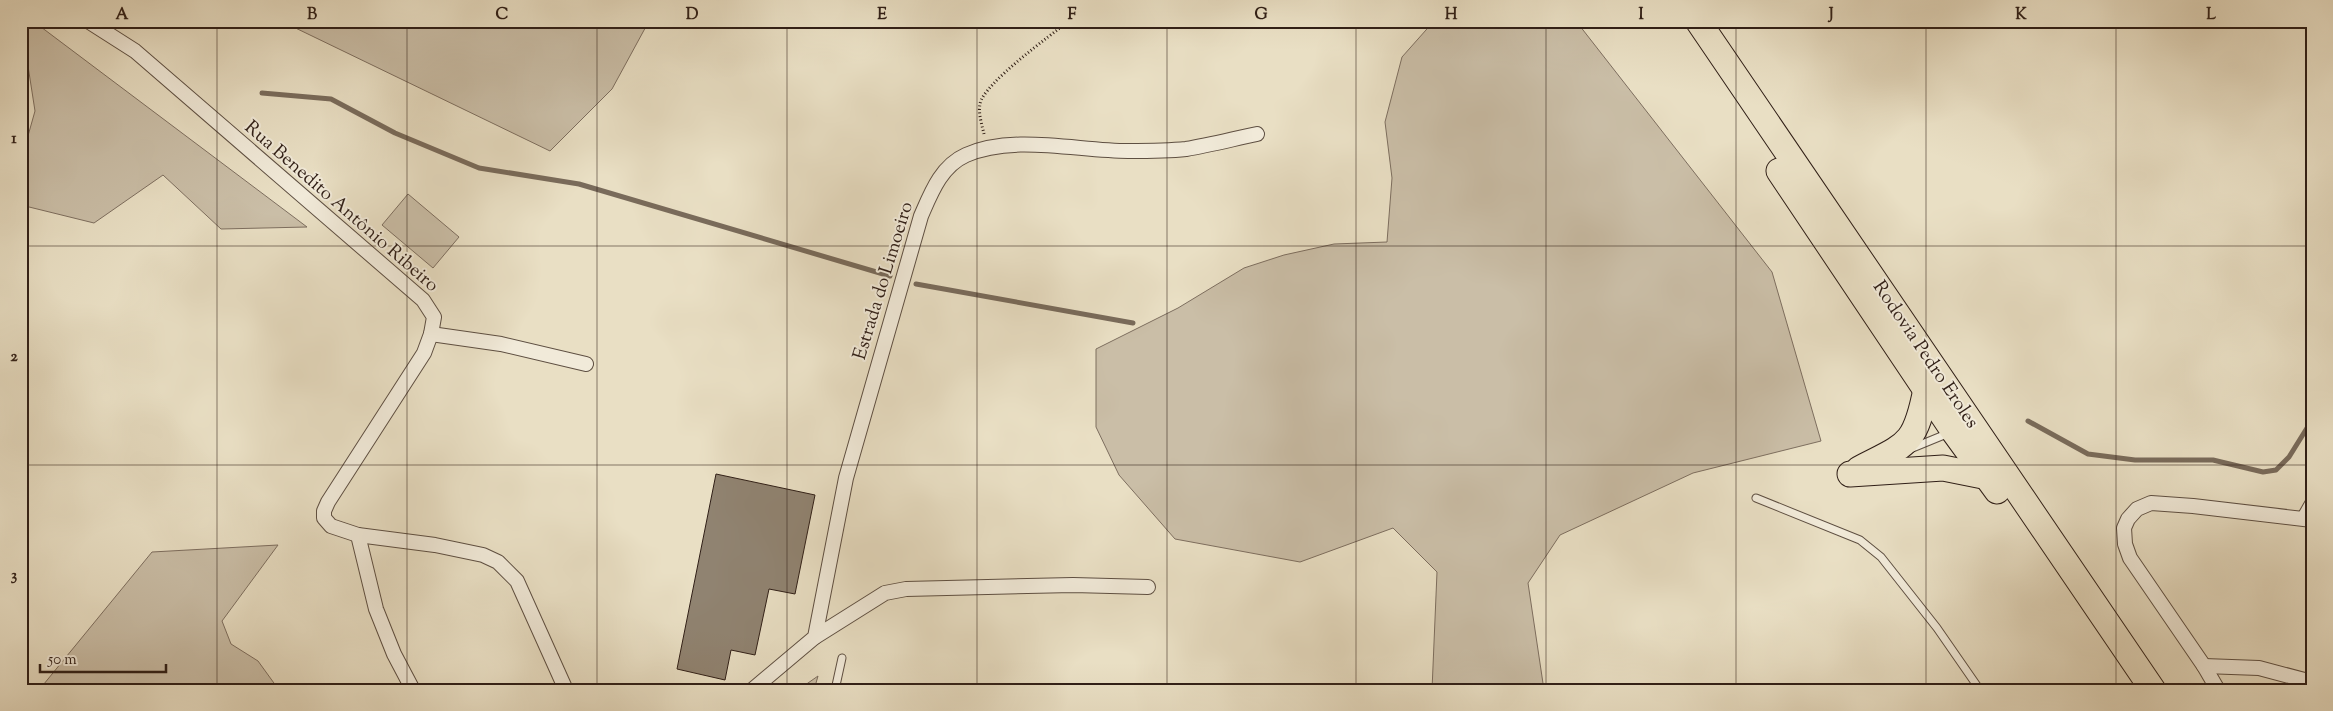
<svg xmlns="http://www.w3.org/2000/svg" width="2333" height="711" font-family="'Sorts Mill Goudy',serif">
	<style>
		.green { fill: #cabea7; stroke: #7d6e5f }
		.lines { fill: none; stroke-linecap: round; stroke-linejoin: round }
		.stream { stroke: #796b5b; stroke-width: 5 }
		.building { fill: #908371; stroke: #301f17 }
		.lane-casing { stroke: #5e4f42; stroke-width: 9 }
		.street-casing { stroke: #5e4f42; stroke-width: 16 }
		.highway-casing { stroke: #301f17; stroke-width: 27 }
		.path { stroke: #301f17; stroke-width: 3; stroke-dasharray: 1 2.5; stroke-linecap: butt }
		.lane { stroke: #f1ead9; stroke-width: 7 }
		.street { stroke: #f1ead9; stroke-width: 14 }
		.highway { stroke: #e9dfc4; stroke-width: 25 }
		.grid { fill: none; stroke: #301f17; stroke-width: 1; stroke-opacity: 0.55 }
		.labels { text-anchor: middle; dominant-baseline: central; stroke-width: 4; stroke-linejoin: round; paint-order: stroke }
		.street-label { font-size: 19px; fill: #301f17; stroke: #f1ead9 }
		.neatline { fill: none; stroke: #301f17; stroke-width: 2 }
		.grid-label { font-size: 16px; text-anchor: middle; font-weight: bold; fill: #301f17 }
	</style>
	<rect width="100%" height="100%" fill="#e9dfc4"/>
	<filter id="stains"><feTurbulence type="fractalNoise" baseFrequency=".004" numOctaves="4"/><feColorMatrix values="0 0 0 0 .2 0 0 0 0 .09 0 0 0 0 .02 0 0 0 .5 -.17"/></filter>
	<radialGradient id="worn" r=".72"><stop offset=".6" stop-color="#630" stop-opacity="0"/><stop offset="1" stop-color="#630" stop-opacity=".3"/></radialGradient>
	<g class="green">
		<path d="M21,21H33L307,227L221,229L163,175L94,223L21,205V150H24L35,111Z"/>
		<path d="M281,21H649L612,89L550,151Z"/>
		<path d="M1434,21H1576L1772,272L1821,441L1693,473L1560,535L1528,583L1544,690H1432L1437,572L1393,528L1300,562L1175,539L1119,475L1096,427V349L1178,308L1244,268L1284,255L1334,244L1387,242L1392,178L1385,122L1402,57Z"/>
		<path d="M408,194L459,237L433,268L382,225Z"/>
		<path d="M278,545L222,621L231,644L258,661L279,690H39L152,552Z"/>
		<path d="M818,676L814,690H798Z"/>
	</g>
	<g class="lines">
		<g class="stream">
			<path d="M262,93L331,99L395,133L479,168L579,184L890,276"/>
			<path d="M916,284L1133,323"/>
			<path d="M2028,421L2088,454L2135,460H2213L2263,472L2276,470L2289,457L2312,420"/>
		</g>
	</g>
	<path class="building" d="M716,474L815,495L795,594L769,589L755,655L731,650L725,680L677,669Z"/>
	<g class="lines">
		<g class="lane-casing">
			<g id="lane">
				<path d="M1910,449L1949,433"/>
				<path d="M1756,498L1860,540L1881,557L1937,628L1980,690"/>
				<path d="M835,690L842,658"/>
			</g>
		</g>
		<g class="street-casing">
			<g id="street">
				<path d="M88,21L135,51L423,300L434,317L431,334L424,353L328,502L324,511V518L331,526L358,535L435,545L483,555L498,562L517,581L566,690"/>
				<path d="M431,334L501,344L586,364"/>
				<path d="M2304,518L2312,504"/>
				<path d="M358,535L376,609L394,654L413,690"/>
				<path d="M815,637L885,593L906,589L1073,585L1148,587"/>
				<path d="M2204,666L2259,668L2312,682"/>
				<path d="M752,690L815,637L846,478L921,216C931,193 941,166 966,155C1013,134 1078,151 1128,151C1147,151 1167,151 1186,149C1210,145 1233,139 1257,134"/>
				<path d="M2218,690L2204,666L2130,558L2125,544L2124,528L2128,519L2137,509L2151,503L2193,506L2312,520"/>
			</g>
		</g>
		<g class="highway-casing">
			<g id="highway">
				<path d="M1698,21L2153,690"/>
				<path d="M1779,171L1954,432L1997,491"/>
				<path d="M1859,469C1907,444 1915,446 1926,389"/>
				<path d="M1850,474L1943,468L1988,477"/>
			</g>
		</g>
		<path class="path" d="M984,134C982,125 978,113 980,104C983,84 1051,35 1069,21"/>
		<use href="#lane" class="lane"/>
		<use href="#street" class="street"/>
		<use href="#highway" class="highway"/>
	</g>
	<path class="grid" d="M217,21V690M407,21V690M597,21V690M787,21V690M977,21V690M1167,21V690M1356,21V690M1546,21V690M1736,21V690M1926,21V690M2116,21V690M21,246H2312M21,465H2312"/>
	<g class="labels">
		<g class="street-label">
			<text transform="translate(341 207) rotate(41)">Rua Benedito Antônio Ribeiro</text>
			<text transform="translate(884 281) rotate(-73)">Estrada do Limoeiro</text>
			<text transform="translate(1925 355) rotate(56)">Rodovia Pedro Eroles</text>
		</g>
	</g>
	<rect width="2333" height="711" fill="none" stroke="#e9dfc4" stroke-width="55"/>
	<path d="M40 664v8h126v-8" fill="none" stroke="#301f17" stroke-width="2.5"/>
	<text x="48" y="664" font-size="15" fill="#301f17" stroke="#f1ead9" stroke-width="4" paint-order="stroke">50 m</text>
	<rect x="28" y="28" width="2278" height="656" class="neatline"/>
	<g class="grid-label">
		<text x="122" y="19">A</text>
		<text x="312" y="19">B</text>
		<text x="502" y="19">C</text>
		<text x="692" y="19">D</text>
		<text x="882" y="19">E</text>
		<text x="1072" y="19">F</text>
		<text x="1261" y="19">G</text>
		<text x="1451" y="19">H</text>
		<text x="1641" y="19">I</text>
		<text x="1831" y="19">J</text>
		<text x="2021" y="19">K</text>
		<text x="2211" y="19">L</text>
		<text x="14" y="143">1</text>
		<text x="14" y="361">2</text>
		<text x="14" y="580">3</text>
	</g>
	<rect width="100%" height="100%" filter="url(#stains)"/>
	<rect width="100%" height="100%" fill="url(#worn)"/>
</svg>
